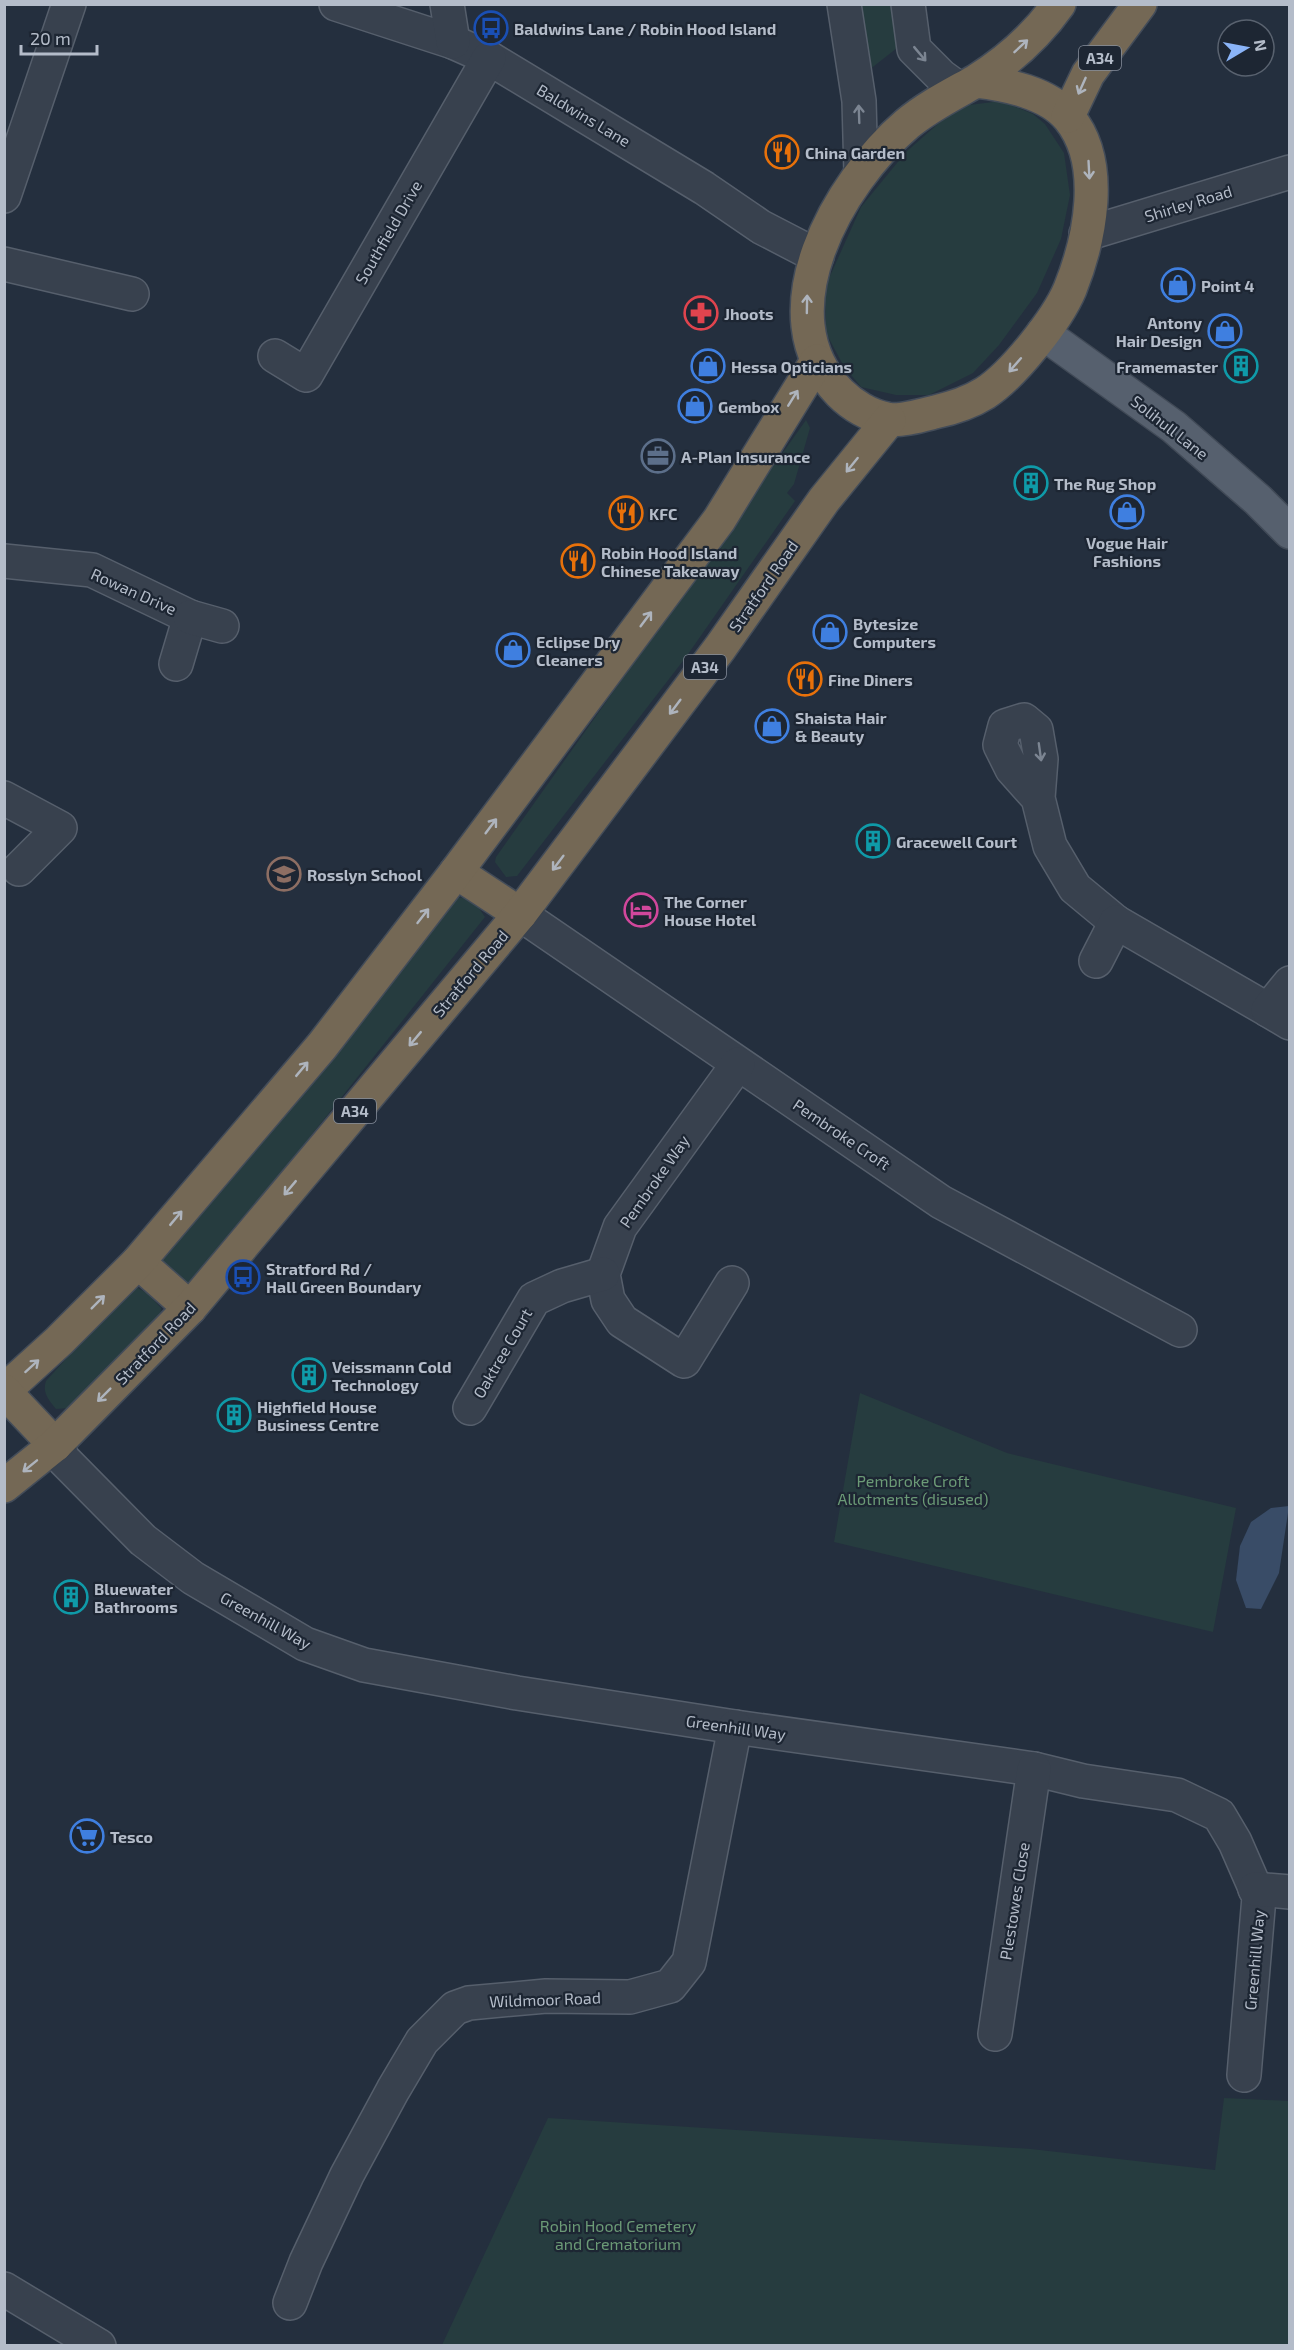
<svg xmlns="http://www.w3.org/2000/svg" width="1294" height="2350" font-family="'Exo 2',sans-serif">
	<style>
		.green { fill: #263c3f }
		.water { fill: #394c67 }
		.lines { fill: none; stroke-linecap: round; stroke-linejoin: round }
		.minor-casing { stroke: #565f6c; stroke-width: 36 }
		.major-casing { stroke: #414a57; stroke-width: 36 }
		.highway-casing { stroke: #434c59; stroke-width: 36 }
		.minor { stroke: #38414e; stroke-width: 33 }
		.major { stroke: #56606e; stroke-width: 33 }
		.highway { stroke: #746855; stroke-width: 33 }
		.oneway { stroke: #aeb4bd }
		.oneway2 { stroke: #7c8592 }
		.labels { text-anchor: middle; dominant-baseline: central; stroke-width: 4.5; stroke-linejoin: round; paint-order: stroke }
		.shield { fill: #1d2633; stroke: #878f9c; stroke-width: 1.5 }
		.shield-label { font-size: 15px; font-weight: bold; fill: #b4bcc9 }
		.poi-label { font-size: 16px; font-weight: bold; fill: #b4bcc9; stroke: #1d2633; text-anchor: start }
		.street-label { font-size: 16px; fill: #b4bcc9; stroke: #1d2633 }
		.park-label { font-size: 16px; fill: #6b9a76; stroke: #1d2633 }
	</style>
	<rect width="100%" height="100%" fill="#242f3e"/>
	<g class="green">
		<path d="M859,5H891L897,48L869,70Z"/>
		<path d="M1001,101L1033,114L1045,124L1064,153L1070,195L1061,239L1037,293L999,345L973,373L929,395H896L861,387L843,365L826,333L825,287L861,207L906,152L948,115L969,105Z"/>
		<path d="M806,420L810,428L794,484L787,493L795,501L686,657L517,876L506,877L495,862L496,857Z"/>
		<path d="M467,897L474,901L485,917L193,1284L181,1287L157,1263L161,1250L457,898Z"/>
		<path d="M136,1287L147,1293L161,1308L160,1319L70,1408L56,1409C49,1400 42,1393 46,1381L129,1289Z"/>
		<path d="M860,1393L1007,1453L1236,1508L1213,1632L834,1542Z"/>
		<path d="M1224,2098L1289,2101V2345H442L548,2118L1031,2149L1215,2170Z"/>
	</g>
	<path class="water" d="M1289,1506L1279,1573L1261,1609L1246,1608L1236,1580L1240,1546L1251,1522L1271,1508Z"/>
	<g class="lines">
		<g class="minor-casing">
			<g id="minor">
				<path d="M336,4L453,42L489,58L704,188L761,227L817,256"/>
				<path d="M447,4L453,42"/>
				<path d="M844,4L859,101L861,173"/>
				<path d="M908,4L914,49L941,76L959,89"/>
				<path d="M4,196L69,4"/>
				<path d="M1086,234L1290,172"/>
				<path d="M4,264L132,294"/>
				<path d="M275,356L306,375L489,58"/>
				<path d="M4,561L92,570L190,617L176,664"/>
				<path d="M190,617L222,626"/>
				<path d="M4,798L60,828L19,869"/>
				<path d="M1038,798L1012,769L1000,745L1005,726L1024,720L1036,730L1041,759L1038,798L1050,846L1075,888L1116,922"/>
				<path d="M520,914L941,1202L1180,1330"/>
				<path d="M1096,961L1116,922L1268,1010"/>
				<path d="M1290,983L1268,1010L1290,1023"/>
				<path d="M732,1283L684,1361L622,1321L608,1300L603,1274L620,1227L738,1064"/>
				<path d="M470,1408L534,1299L562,1286L603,1274"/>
				<path d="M55,1445L64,1460L143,1540L193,1578L305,1644L364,1665L517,1693L735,1727L1034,1769L1083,1781L1177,1795L1219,1815L1235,1842L1259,1897L1244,2075"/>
				<path d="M1255,1889L1290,1892"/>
				<path d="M995,2034L1034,1769"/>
				<path d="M4,2289L99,2346"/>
				<path d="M290,2303L306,2262L347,2175L393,2090L422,2041L455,2008L469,2003L546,1996L630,1997L670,1986L689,1962L735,1727"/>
			</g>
		</g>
		<g class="major-casing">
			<path id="major" d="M1043,333L1174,427L1258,500L1290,532"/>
		</g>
		<g class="highway-casing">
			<g id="highway">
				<path d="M976,81C1005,84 1049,93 1069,118C1106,163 1090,239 1070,289C1057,320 1013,375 985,393C969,403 953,408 935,412C923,415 898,422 887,419C870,416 852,405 840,393C762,314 839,182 907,124C927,107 953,94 976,81C1008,61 1037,35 1059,4"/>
				<path d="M1068,116L1088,74L1140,4"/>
				<path d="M456,872L520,914"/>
				<path d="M138,1262L190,1308"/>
				<path d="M4,1391L59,1341L138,1262L322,1046L456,872L719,520L817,361"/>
				<path d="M4,1391L55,1445"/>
				<path d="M4,1486L55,1445L190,1308L520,914L720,648L824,500L889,420"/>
			</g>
		</g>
		<use href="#minor" class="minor"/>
		<use href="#major" class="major"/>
		<use href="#highway" class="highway"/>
	</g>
	<defs><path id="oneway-shaft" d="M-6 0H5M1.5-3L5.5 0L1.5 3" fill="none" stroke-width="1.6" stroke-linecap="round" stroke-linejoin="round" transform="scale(1.5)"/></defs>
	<g class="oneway">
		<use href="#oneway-shaft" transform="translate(1021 46) rotate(-43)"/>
		<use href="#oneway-shaft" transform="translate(1082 86) rotate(114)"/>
		<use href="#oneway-shaft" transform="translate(1089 170) rotate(87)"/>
		<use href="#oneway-shaft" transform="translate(807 304) rotate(-89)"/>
		<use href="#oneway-shaft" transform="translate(1015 365) rotate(131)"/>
		<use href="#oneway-shaft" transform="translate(793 398) rotate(-58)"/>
		<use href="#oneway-shaft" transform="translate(852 465) rotate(129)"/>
		<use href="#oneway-shaft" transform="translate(646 619) rotate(-53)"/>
		<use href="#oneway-shaft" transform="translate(675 707) rotate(127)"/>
		<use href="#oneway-shaft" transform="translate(491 826) rotate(-53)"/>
		<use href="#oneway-shaft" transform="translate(558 863) rotate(127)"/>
		<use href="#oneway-shaft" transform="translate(423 916) rotate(-52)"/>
		<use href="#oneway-shaft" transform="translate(415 1039) rotate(130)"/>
		<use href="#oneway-shaft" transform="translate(302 1069) rotate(-50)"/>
		<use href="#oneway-shaft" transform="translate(290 1188) rotate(130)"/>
		<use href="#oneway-shaft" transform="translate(176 1218) rotate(-50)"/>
		<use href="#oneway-shaft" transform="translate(98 1302) rotate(-45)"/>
		<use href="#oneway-shaft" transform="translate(32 1366) rotate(-42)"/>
		<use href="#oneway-shaft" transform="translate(104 1395) rotate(135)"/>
		<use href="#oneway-shaft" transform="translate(30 1466) rotate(141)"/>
	</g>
	<g class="oneway2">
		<use href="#oneway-shaft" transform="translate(920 54) rotate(50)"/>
		<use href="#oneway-shaft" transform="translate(859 114) rotate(-92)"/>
		<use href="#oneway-shaft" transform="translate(1040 752) rotate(82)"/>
	</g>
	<defs>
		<g id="bus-ring" transform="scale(1.725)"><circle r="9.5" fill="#1d2633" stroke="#1a4fb4" stroke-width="1.5"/><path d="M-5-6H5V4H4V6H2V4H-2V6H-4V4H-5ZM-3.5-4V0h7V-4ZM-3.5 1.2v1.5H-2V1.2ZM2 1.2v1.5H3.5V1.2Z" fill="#1a4fb4"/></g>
		<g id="restaurant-ring" transform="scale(1.725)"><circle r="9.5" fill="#1d2633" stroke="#e8710a" stroke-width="1.5"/><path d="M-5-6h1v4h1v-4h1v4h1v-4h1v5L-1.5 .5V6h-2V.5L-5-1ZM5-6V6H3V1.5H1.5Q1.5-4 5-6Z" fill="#e8710a"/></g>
		<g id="shop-ring" transform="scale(1.725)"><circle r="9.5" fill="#1d2633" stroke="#3f7fe0" stroke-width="1.5"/><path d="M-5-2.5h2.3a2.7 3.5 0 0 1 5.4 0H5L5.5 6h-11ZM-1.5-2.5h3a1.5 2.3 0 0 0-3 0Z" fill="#3f7fe0"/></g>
		<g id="pharmacy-ring" transform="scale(1.725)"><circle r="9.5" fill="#1d2633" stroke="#e0444e" stroke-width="1.5"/><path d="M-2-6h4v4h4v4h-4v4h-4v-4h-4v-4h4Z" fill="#e0444e"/></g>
		<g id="building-ring" transform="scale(1.725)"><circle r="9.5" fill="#1d2633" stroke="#0f9aa8" stroke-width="1.5"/><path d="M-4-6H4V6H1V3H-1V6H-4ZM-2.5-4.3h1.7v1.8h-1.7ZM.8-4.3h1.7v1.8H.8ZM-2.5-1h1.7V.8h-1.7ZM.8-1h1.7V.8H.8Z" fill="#0f9aa8"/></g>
		<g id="office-ring" transform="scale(1.725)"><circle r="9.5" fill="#1d2633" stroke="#5c6f8a" stroke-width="1.5"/><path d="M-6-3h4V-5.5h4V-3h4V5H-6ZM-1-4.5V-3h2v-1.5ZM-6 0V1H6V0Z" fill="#5c6f8a"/></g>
		<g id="school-ring" transform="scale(1.725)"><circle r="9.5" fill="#1d2633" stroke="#8d6e63" stroke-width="1.5"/><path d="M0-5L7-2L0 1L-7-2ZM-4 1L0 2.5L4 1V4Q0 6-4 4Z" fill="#8d6e63"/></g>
		<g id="hotel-ring" transform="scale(1.725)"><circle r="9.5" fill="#1d2633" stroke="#d1479c" stroke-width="1.5"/><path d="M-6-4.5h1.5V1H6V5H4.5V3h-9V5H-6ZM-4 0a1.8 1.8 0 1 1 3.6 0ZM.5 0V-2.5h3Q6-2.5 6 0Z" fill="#d1479c"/></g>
		<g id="supermarket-ring" transform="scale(1.725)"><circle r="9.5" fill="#1d2633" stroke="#3f7fe0" stroke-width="1.5"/><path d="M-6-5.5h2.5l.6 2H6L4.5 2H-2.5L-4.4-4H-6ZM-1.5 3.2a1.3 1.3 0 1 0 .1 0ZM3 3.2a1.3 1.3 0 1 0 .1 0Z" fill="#3f7fe0"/></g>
	</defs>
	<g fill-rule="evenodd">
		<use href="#bus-ring" x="491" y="28"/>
		<use href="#restaurant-ring" x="782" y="152"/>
		<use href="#shop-ring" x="1178" y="285"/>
		<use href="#pharmacy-ring" x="701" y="313"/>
		<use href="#shop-ring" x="1225" y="331"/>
		<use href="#shop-ring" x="708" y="366"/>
		<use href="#building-ring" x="1241" y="366"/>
		<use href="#shop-ring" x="695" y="406"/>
		<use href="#office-ring" x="658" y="456"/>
		<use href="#building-ring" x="1031" y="483"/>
		<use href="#shop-ring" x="1127" y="512"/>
		<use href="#restaurant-ring" x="626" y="513"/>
		<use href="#restaurant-ring" x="578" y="561"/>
		<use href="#shop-ring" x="830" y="632"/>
		<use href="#shop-ring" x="513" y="650"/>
		<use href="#restaurant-ring" x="805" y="679"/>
		<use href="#shop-ring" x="772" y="726"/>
		<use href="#building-ring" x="873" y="841"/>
		<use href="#school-ring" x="284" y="874"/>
		<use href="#hotel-ring" x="641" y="910"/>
		<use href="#bus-ring" x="243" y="1277"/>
		<use href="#building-ring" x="309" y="1375"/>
		<use href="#building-ring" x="234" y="1415"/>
		<use href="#building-ring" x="71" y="1597"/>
		<use href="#supermarket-ring" x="87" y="1836"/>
	</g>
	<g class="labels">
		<g class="shield">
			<rect x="1079" y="46" width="42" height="24" rx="4.5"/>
			<rect x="684" y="655" width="42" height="24" rx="4.5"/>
			<rect x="334" y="1099" width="42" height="24" rx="4.5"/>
		</g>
		<g class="shield-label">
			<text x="1100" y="58">A34</text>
			<text x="705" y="667">A34</text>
			<text x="355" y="1111">A34</text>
		</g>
		<g class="poi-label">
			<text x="514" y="28">Baldwins Lane / Robin Hood Island</text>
			<text x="805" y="152">China Garden</text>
			<text x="1201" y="285">Point 4</text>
			<text x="724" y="313">Jhoots</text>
			<text x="1202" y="322" text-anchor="end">Antony<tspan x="1202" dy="18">Hair Design</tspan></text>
			<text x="731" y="366">Hessa Opticians</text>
			<text x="1218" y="366" text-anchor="end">Framemaster</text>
			<text x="718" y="406">Gembox</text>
			<text x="681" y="456">A-Plan Insurance</text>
			<text x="1054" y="483">The Rug Shop</text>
			<text x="649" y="513">KFC</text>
			<text x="1127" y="542" text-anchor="middle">Vogue Hair<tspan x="1127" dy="18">Fashions</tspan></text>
			<text x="601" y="552">Robin Hood Island<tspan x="601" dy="18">Chinese Takeaway</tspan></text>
			<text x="853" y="623">Bytesize<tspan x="853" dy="18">Computers</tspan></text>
			<text x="536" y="641">Eclipse Dry<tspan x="536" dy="18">Cleaners</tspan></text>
			<text x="828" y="679">Fine Diners</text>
			<text x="795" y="717">Shaista Hair<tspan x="795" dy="18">&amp; Beauty</tspan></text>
			<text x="896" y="841">Gracewell Court</text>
			<text x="307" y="874">Rosslyn School</text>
			<text x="664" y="901">The Corner<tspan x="664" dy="18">House Hotel</tspan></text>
			<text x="266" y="1268">Stratford Rd /<tspan x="266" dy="18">Hall Green Boundary</tspan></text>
			<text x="332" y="1366">Veissmann Cold<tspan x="332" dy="18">Technology</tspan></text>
			<text x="257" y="1406">Highfield House<tspan x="257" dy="18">Business Centre</tspan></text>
			<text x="94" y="1588">Bluewater<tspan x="94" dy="18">Bathrooms</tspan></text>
			<text x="110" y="1836">Tesco</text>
		</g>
		<g class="street-label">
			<text transform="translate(584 115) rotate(31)">Baldwins Lane</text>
			<text transform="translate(1188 203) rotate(-17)">Shirley Road</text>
			<text transform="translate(388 232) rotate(-60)">Southfield Drive</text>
			<text transform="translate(1170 427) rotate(38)">Solihull Lane</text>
			<text transform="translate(763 586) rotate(-55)">Stratford Road</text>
			<text transform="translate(134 591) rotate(24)">Rowan Drive</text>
			<text transform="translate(470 973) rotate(-50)">Stratford Road</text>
			<text transform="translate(842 1134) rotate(34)">Pembroke Croft</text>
			<text transform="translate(654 1181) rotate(-55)">Pembroke Way</text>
			<text transform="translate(155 1343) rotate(-46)">Stratford Road</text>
			<text transform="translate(502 1353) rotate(-60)">Oaktree Court</text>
			<text transform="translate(266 1620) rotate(29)">Greenhill Way</text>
			<text transform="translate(736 1727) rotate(8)">Greenhill Way</text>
			<text transform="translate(1014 1901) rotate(-81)">Plestowes Close</text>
			<text transform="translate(1254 1960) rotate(-85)">Greenhill Way</text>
			<text transform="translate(545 1999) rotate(-2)">Wildmoor Road</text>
		</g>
		<g class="park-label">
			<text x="913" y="1480">Pembroke Croft<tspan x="913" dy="18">Allotments (disused)</tspan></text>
			<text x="618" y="2225">Robin Hood Cemetery<tspan x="618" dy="18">and Crematorium</tspan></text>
		</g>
	</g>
	<rect width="1294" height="2350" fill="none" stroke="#b4bcc9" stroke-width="12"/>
	<g transform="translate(1246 48) rotate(80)"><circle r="28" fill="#1d2633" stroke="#59626f" stroke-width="1.5"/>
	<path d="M0-4.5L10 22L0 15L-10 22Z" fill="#8ab4f8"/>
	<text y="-9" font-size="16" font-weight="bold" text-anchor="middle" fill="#b4bcc9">N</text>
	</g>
	<path d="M21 45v9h76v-9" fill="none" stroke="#b4bcc9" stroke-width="3"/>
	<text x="30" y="45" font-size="18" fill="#b4bcc9" stroke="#1d2633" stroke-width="4.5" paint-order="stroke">20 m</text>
</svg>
